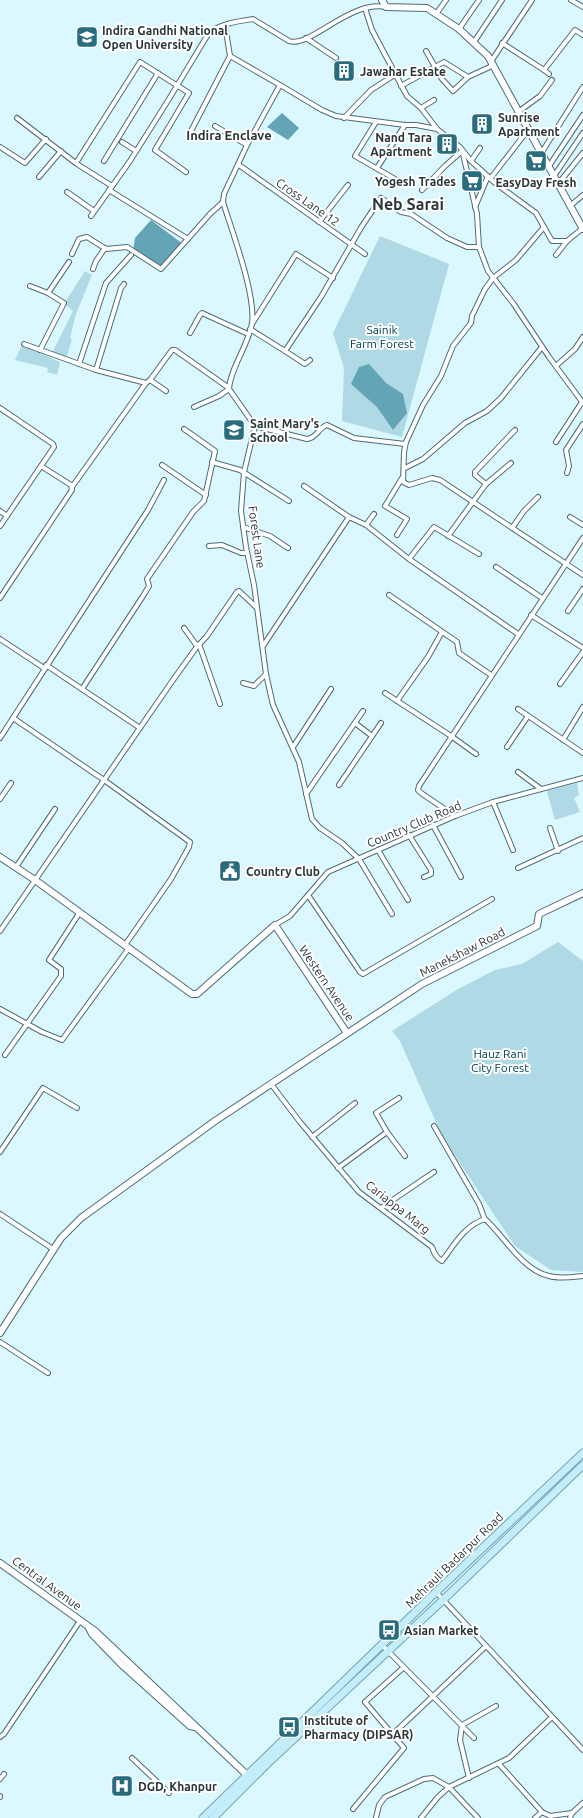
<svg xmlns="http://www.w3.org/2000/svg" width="583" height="1818" font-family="Ubuntu,sans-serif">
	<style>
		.green { fill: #afd9e5 }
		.water { fill: #63a4b6 }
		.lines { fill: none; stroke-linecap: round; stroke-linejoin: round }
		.street-casing { stroke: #4d6c75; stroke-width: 6 }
		.secondary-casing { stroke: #4d6c75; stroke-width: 8 }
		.primary-casing { stroke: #73a5b4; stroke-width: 9 }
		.street { stroke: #fff; stroke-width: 4 }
		.secondary { stroke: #fff; stroke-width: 6 }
		.primary { stroke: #c3edf9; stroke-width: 7 }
		.labels { text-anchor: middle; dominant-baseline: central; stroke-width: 4; stroke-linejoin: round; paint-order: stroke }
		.poi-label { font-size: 12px; font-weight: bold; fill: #29363a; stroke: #fff; text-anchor: start }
		.street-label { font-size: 12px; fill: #29363a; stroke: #fff }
		.park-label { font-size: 12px; fill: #02414f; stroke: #fff }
		.neighbourhood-label { font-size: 13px; font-weight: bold; fill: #29363a; stroke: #fff }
		.district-label { font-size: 16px; font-weight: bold; fill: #29363a; stroke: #fff }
	</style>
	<rect width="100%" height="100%" fill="#dbf7ff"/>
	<g class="green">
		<path d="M380,236L449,264L402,437L342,421L344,368L333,333Z"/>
		<path d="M85,271L92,275L76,314L70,338L72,339L66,359L52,353L73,311L64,304Z"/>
		<path d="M22,345L60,362L57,375L47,372L48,368L15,360Z"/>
		<path d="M577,783L579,795L574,798L580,812L555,820L547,791Z"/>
		<path d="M558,942L583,961V1272L551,1270L515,1246L442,1136L400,1041L392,1031L458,989L495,970L522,964Z"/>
	</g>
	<g class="water">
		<path d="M282,113L299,128L288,140L267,127Z"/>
		<path d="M151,220L183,244L161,271L133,252L135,238Z"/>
		<path d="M369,364L386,383L403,394L407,413L393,430L377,407L351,384L359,367Z"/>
	</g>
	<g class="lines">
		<g class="street-casing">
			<g id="street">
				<path d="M571,0L583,7"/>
				<path d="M365,8L372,30L407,96L421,108L437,129L460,147L471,161L495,183L536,213L552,241H567L583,228"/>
				<path d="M436,14L446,0"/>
				<path d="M459,29L479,0"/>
				<path d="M306,38L336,58"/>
				<path d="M474,42L502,0"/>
				<path d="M502,43L544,70L575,30L583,35"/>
				<path d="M426,51L442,79L453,91L468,77L494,65"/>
				<path d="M230,56L280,85L247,145L224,194L223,202C232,231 256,295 252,323C249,344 230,369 229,389L255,426L244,472L241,511L246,547L254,585L266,674L273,705L299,762L312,819L320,828L342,843L359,859L392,914"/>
				<path d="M492,60L532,0"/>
				<path d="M544,70L549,74"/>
				<path d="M280,85L322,110L336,116L405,125H416L437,129"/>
				<path d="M401,86L444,62L468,77"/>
				<path d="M421,108L434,100"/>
				<path d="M518,112L540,96L552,80"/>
				<path d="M17,118L77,164L112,186"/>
				<path d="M344,118L371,90L396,74"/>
				<path d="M376,122L355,156L395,179"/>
				<path d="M215,126L247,145"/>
				<path d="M191,131L230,56L225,25"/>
				<path d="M122,142L136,151"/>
				<path d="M0,147L25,163L46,139"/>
				<path d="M542,152L583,87"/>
				<path d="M463,154L477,214L479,247L488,271L513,303L549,357L583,403"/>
				<path d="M104,161L158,73"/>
				<path d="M471,161L480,148"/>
				<path d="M76,163L140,62L189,93L155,150L186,172"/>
				<path d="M239,165L365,254"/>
				<path d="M549,166L583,115"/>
				<path d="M377,168L405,125"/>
				<path d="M554,176L583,133"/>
				<path d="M39,177L61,151"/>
				<path d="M490,179L528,130"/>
				<path d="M558,184L583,153"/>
				<path d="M109,190L188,239"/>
				<path d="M422,190L445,166L462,151"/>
				<path d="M67,192L94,211"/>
				<path d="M570,206L583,195"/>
				<path d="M475,207L488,176"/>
				<path d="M91,216L130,161L169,99L207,36C216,24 239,21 253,19L289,41C309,49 349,0 386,7"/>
				<path d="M319,222L348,185"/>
				<path d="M544,227L516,260L493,278L485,289L472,316L471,323L453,346L441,376L423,405L406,442L404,452L403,482L409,485L432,478L440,480L583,575"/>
				<path d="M72,254L79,239L87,237L106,249L127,247L161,269L210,214L223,202"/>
				<path d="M556,255L567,241"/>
				<path d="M93,269L96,261L105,248"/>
				<path d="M30,286L48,293L64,303L40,350"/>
				<path d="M48,293L69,262"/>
				<path d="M252,324L296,254L333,278"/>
				<path d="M250,329L285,351L321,297L362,226L381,198L401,212L411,214L447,238L467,247H479"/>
				<path d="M190,333L200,315L202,313L248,334"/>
				<path d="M24,344L96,370L146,383L150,380L172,350H175L229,388"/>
				<path d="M285,351L305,364L310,360"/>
				<path d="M79,364L106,283L131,255"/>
				<path d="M557,365L575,349L583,337"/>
				<path d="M96,370L121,288L124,284"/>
				<path d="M150,380L166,391"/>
				<path d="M194,407L219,396L229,389"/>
				<path d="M0,408L53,444L54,447L0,526"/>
				<path d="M255,426L307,439C317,438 318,428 327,425L354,438L405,444"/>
				<path d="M556,442L582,402"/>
				<path d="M212,462L240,470L289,501"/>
				<path d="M162,465L206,495"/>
				<path d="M405,468L423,459L465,423L487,411L501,398L542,347"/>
				<path d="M567,473L569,466L566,450L583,424"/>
				<path d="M486,484L475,475V472L515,430"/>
				<path d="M304,486L349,517L366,525L374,514"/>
				<path d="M72,487L146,383"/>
				<path d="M0,511L7,516"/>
				<path d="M570,517L583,525"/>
				<path d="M366,525L409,559L518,634"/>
				<path d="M243,527L270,536L288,548"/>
				<path d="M512,528L524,511L538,497"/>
				<path d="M397,535L407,519L385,506L402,478"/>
				<path d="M448,536L486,484L511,463"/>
				<path d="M209,546L222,545L241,553H247"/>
				<path d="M409,559L434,527L479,554"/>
				<path d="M496,567L542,598"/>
				<path d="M389,595L457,642L459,653L491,675"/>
				<path d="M0,598L72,490L71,485L41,466"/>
				<path d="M568,611L583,589"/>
				<path d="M531,615L583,648"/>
				<path d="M184,628L197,646"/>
				<path d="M0,639L44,668"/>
				<path d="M199,644L220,704"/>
				<path d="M263,646L349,517"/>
				<path d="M46,665L140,728"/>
				<path d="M243,683L254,686L266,674"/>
				<path d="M560,684L583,652"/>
				<path d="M82,689L143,596L149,586L147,579L193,512L204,501L215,451L184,429"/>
				<path d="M385,693L451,736L476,754"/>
				<path d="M397,701L428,657L442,632"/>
				<path d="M518,709L583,753"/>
				<path d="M13,718L104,780L190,842L189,847L171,879L125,945"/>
				<path d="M355,723L372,736"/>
				<path d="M0,738L148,510L164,480"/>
				<path d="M563,740L583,707"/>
				<path d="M293,747L331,689"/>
				<path d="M507,747L528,716"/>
				<path d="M518,772L541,789"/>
				<path d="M339,785L381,723"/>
				<path d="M306,794L363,711"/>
				<path d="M0,799L11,783"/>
				<path d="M493,802L513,850"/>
				<path d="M455,816L421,793L418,790L419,786L583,538"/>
				<path d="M433,825L461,877"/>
				<path d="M550,828L558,851"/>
				<path d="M409,835L431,870V874L424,877"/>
				<path d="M378,850L408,900"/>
				<path d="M16,867L55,809"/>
				<path d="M518,868L583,838"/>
				<path d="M308,895L360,972L363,974L492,899"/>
				<path d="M275,925L290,916L328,872L455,816L493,802L583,778"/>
				<path d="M0,931L173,680L196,648L207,636L237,592L239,591L256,607"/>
				<path d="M0,1009L42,1032L62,1040L129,948"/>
				<path d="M5,1055L61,976V969L49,960L80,912"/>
				<path d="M271,1084L300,1122L359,1192L432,1247C434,1253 436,1258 442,1261C454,1245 465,1225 485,1219C505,1237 522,1270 549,1276C560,1279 572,1277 583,1276"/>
				<path d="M434,1126L479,1204L485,1220"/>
				<path d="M387,1132L405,1156"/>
				<path d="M312,1137L355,1103"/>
				<path d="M0,1152L43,1088L77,1108"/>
				<path d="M338,1168L387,1132L376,1113L399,1098"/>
				<path d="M381,1208L434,1172"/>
				<path d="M0,1214L53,1249"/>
				<path d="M0,1342L48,1373"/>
				<path d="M436,1592L583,1750"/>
				<path d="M382,1645L474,1738"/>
				<path d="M393,1734L486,1646"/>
				<path d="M0,1737L4,1734L80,1621"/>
				<path d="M132,1758L169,1793"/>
				<path d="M499,1764L542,1812L550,1816L572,1813"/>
				<path d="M469,1778L460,1740L462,1725L496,1706"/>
				<path d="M0,1779L4,1774"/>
				<path d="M0,1796V1797"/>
				<path d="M353,1809L404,1748L365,1702L403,1668"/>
				<path d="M376,1818L379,1805L385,1797L424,1779L433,1778L449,1787L509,1758L552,1717"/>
				<path d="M421,1818L438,1797L449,1787L478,1818"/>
				<path d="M535,1818L542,1812"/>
				<path d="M570,1818L572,1813L583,1803"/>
			</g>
		</g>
		<g class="secondary-casing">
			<g id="secondary">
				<path d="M382,0L386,7L427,8L459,29L488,56L583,229"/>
				<path d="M0,857L35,880L192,994H197L275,925L347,1033"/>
				<path d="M0,1333L61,1238L81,1218L215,1121L422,984L537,926L539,914L583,893"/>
				<path d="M0,1563L95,1631L247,1775"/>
				<path d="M89,1628L92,1634L121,1664L190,1726L195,1727"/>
			</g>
		</g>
		<g class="primary-casing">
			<g id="primary">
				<path d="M203,1818L436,1592L583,1453"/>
				<path d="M213,1818L268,1763L443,1600L583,1465"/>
			</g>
		</g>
		<use href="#street" class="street"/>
		<use href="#secondary" class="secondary"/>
		<use href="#primary" class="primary"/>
	</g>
	<defs>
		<g id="university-square" transform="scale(1.15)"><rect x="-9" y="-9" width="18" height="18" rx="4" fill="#296c7e" stroke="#fff"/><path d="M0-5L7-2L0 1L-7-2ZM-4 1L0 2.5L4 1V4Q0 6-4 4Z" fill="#fff"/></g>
		<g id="building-square" transform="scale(1.15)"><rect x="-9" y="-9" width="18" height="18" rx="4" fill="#296c7e" stroke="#fff"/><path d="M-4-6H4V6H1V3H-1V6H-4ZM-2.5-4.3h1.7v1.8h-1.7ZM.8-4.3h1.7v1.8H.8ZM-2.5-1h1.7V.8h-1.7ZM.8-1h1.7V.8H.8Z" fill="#fff"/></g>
		<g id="supermarket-square" transform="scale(1.15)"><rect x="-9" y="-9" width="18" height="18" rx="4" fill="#296c7e" stroke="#fff"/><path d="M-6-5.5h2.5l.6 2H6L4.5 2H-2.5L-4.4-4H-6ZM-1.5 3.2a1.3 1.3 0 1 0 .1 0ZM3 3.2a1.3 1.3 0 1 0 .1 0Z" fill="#fff"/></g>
		<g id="school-square" transform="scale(1.15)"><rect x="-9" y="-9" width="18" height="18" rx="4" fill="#296c7e" stroke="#fff"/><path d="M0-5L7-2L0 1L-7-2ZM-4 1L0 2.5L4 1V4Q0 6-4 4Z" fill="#fff"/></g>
		<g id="civic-square" transform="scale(1.15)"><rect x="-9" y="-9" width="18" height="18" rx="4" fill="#296c7e" stroke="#fff"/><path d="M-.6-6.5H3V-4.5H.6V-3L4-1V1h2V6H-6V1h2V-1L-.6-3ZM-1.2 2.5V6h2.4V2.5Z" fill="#fff"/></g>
		<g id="bus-square" transform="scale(1.15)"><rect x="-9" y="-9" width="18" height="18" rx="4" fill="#296c7e" stroke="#fff"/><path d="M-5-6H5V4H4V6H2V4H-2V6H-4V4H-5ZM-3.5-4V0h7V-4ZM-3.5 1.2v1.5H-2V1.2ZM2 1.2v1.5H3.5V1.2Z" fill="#fff"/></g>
		<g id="hospital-square" transform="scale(1.15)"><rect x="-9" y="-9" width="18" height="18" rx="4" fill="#296c7e" stroke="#fff"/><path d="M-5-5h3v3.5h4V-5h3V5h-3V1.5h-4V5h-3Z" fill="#fff"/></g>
	</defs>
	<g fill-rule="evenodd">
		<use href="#university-square" x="87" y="37"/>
		<use href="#building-square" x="344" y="71"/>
		<use href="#building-square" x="482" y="124"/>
		<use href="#building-square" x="447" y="144"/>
		<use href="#supermarket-square" x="536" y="161"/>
		<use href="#supermarket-square" x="472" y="181"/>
		<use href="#school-square" x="234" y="430"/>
		<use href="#civic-square" x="230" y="871"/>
		<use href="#bus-square" x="389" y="1630"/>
		<use href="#bus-square" x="289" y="1727"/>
		<use href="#hospital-square" x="122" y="1786"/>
	</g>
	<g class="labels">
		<g class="poi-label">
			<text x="102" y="30">Indira Gandhi National<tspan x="102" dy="14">Open University</tspan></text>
			<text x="360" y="71">Jawahar Estate</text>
			<text x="498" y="117">Sunrise<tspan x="498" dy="14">Apartment</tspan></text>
			<text x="432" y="137" text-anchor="end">Nand Tara<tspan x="432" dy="14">Apartment</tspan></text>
			<text x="456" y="181" text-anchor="end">Yogesh Trades</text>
			<text x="536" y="182" text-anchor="middle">EasyDay Fresh</text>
			<text x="250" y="423">Saint Mary's<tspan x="250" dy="14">School</tspan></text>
			<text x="246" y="871">Country Club</text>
			<text x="404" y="1630">Asian Market</text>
			<text x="304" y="1720">Institute of<tspan x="304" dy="14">Pharmacy (DIPSAR)</tspan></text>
			<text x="138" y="1786">DGD, Khanpur</text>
		</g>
		<g class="street-label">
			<text transform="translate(308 202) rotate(35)">Cross Lane 12</text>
			<text transform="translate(257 537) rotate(82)">Forest Lane</text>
			<text transform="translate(414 824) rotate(-23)">Country Club Road</text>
			<text transform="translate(462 952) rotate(-27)">Manekshaw Road</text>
			<text transform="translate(327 983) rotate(56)">Western Avenue</text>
			<text transform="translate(398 1207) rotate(38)">Cariappa Marg</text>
			<text transform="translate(454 1560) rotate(-44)">Mehrauli Badarpur Road</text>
			<text transform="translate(47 1583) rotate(36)">Central Avenue</text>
		</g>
		<g class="park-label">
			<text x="382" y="329">Sainik<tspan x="382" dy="14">Farm Forest</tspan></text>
			<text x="500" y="1053">Hauz Rani<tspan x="500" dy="14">City Forest</tspan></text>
		</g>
		<g class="neighbourhood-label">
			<text x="229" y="135">Indira Enclave</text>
		</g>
		<g class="district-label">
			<text x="408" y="204">Neb Sarai</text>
		</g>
	</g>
</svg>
